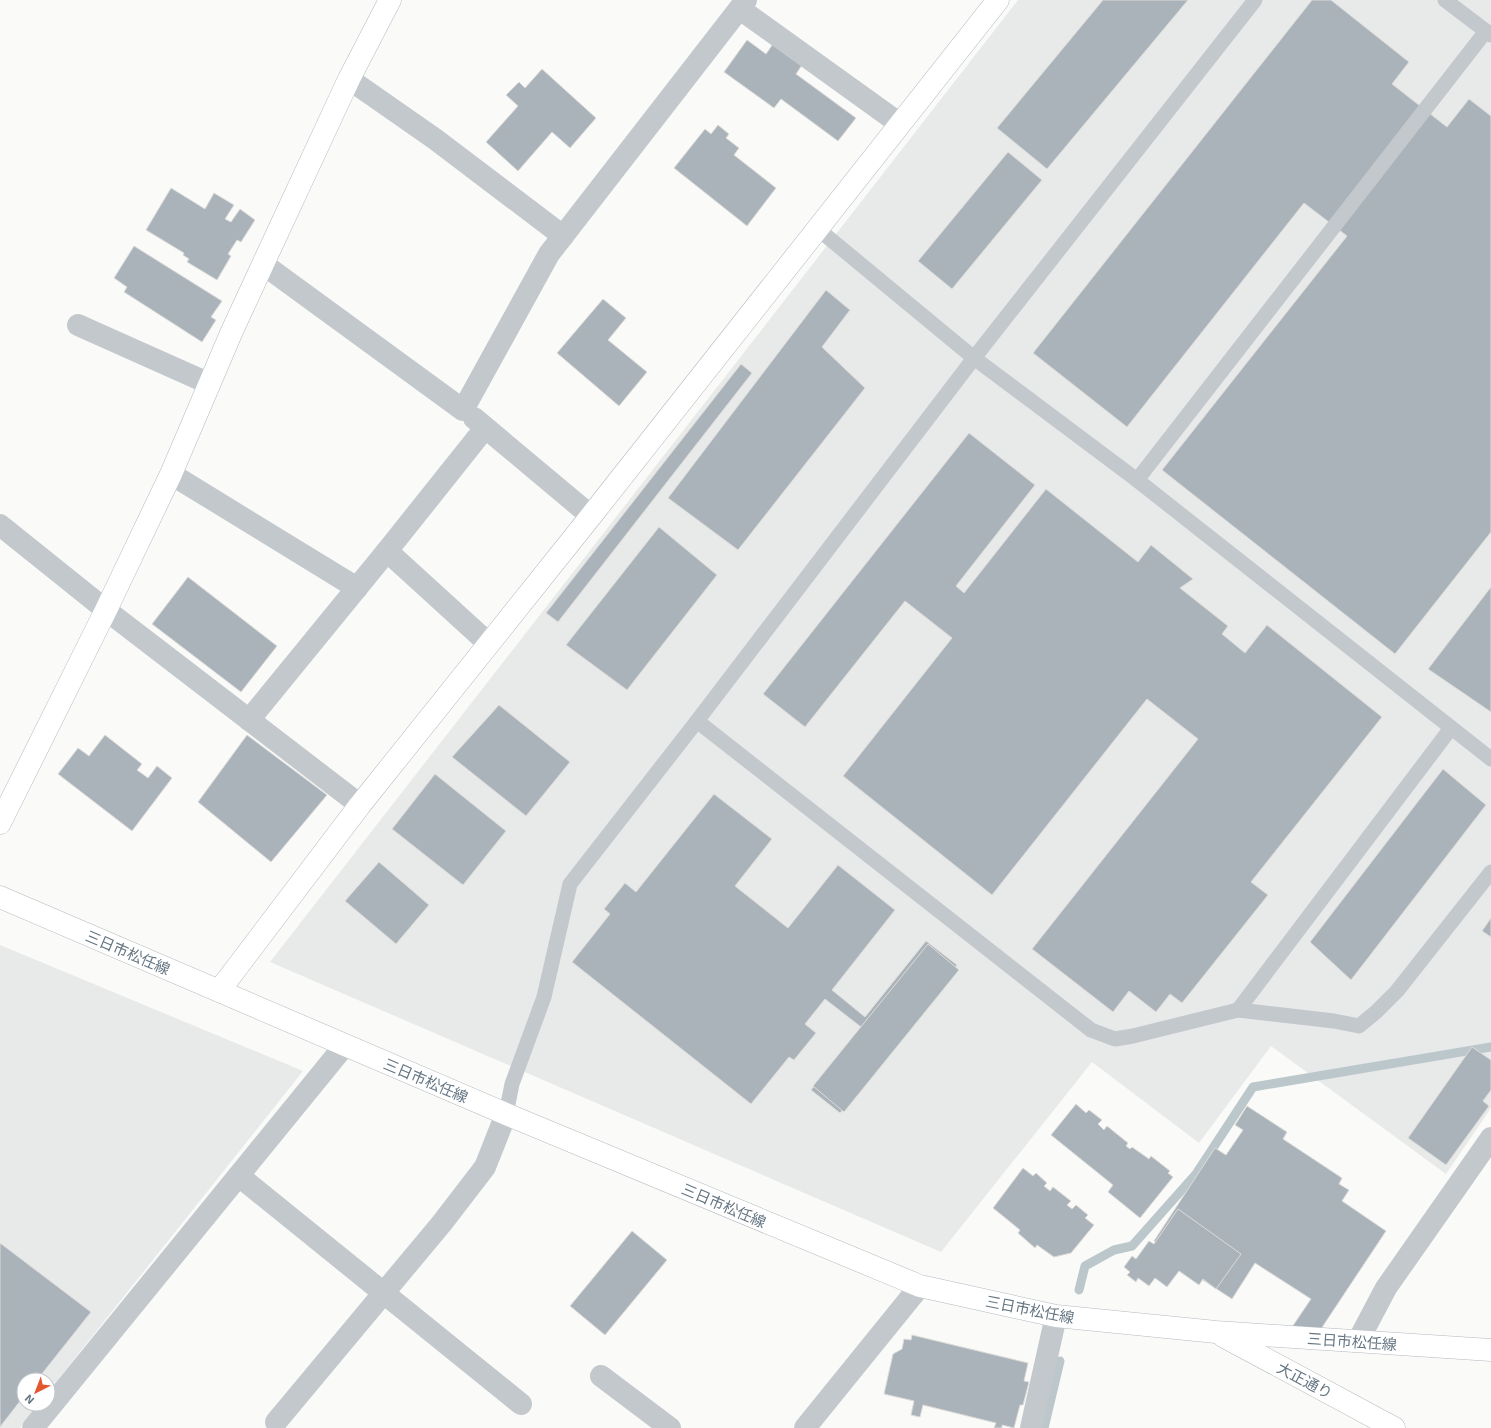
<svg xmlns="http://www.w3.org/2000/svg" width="1491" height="1428" font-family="'Exo 2','Noto Sans JP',sans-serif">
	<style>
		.built { fill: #e8e9e9 }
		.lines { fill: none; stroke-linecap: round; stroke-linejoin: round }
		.stream { stroke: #bbc7cb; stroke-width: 9 }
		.building { fill: #aab3b9; stroke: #dcdcda }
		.secondary-casing { stroke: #b3babf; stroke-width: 23 }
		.lane { stroke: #c3c8cc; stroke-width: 15 }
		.street { stroke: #c3c8cc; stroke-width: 22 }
		.secondary { stroke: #fff; stroke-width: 22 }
		.labels { text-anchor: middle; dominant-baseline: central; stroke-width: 4; stroke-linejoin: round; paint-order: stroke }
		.street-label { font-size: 15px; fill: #657683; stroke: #fff }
	</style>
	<rect width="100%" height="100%" fill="#fafaf8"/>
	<g class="built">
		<path d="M1018,0H1491V1108L1446,1174L1271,1046L1199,1143L1092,1062L941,1252L270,962Z"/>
		<path d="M0,945L303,1071L48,1392V1380H24V1404H39L20,1428H0Z"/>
	</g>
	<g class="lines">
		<g class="stream">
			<path d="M1079,1290L1085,1266L1114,1250L1132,1246L1196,1174L1253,1087L1491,1047"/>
			<path d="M1044,1428L1060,1361"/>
		</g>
	</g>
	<g class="building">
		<path d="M1103,0H1188L1047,169L997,128Z"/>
		<path d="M1312,0H1331L1409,62L1392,84L1447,127L1469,99L1491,116V532L1395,654L1162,470L1347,236L1304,203L1127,427L1033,353Z"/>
		<path d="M747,40L766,54L773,44L802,65L796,74L856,118L838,141L781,99L774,108L724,72Z"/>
		<path d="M542,69L596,118L570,148L552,132L518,171L486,142L518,106L506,95L519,82L525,88Z"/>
		<path d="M718,125L729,134L726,138L739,148L734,155L776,188L747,226L674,168L705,129L711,134Z"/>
		<path d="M1008,152L1042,180L952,289L918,261Z"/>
		<path d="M171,188L205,209L214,193L234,205L225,219L231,222L240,209L255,220L241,242L237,240L228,254L231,256L217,280L187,262L189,259L183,255L184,253L146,230Z"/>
		<path d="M134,246L222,301L211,317L216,320L202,342L124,292L127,287L114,278Z"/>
		<path d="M826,290L850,310L822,347L865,388L738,550L668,498Z"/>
		<path d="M603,299L626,318L608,340L647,372L619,406L557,353Z"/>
		<path d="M741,364L752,373L558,622L546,613Z"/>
		<path d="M969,433L1035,485L956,586L964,593L1046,489L1138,562L1151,545L1193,579L1180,588L1228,626L1222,634L1245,653L1267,625L1382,717L1251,882L1268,895L1182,1003L1170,994L1156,1012L1129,991L1113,1012L1032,949L1198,739L1147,699L992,895L843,776L952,638L905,601L805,727L763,694Z"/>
		<path d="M659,527L717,575L627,690L566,645Z"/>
		<path d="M188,577L277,646L241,692L152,624Z"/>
		<path d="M1491,587V712L1428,669Z"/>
		<path d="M499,705L570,762L526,816L452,757Z"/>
		<path d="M105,735L142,764L137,770L148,778L157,766L172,778L132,831L58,774L78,748L89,756Z"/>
		<path d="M247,735L327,795L271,862L198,802Z"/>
		<path d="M1443,769L1486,805L1351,980L1310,942Z"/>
		<path d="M435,774L506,831L463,885L392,829Z"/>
		<path d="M714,794L772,839L735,886L788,928L838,865L895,910L832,990L865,1017L926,941L957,965L840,1113L811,1090L861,1027L825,999L805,1024L816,1033L794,1060L789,1057L751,1104L572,962L610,914L604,909L625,883L636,892Z"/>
		<path d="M379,862L429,905L396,944L345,901Z"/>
		<path d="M1491,918V937L1482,931Z"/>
		<path d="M928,944L959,970L844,1112L813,1086Z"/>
		<path d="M1472,1047L1491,1060V1090L1483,1101L1489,1106L1446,1165L1408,1138Z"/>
		<path d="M1076,1104L1086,1113L1089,1110L1102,1120L1098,1124L1104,1130L1107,1126L1128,1143L1126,1146L1130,1149L1132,1147L1149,1159L1151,1156L1170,1171L1168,1173L1173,1177L1140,1218L1108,1192L1113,1185L1051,1135Z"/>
		<path d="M1247,1106L1287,1132L1283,1139L1342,1178L1339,1184L1349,1190L1342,1201L1386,1231L1309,1347L1288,1333L1311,1299L1255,1263L1232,1299L1157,1250L1160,1246L1154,1241L1215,1148L1226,1155L1243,1130L1235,1125Z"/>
		<path d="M1023,1168L1033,1176L1036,1173L1047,1183L1044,1186L1050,1191L1053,1187L1071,1201L1067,1205L1072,1209L1076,1205L1088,1215L1085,1218L1094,1225L1071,1253L1054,1257L1037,1245L1035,1248L1018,1233L1020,1230L993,1208Z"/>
		<path d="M1178,1209L1241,1254L1216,1289L1203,1279L1199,1285L1179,1271L1167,1287L1155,1278L1149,1286L1138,1278L1136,1282L1127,1275L1130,1272L1124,1267L1132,1256L1136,1259L1149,1241L1154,1244Z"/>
		<path d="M632,1231L667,1260L605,1335L570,1306Z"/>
		<path d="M0,1243L91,1312L37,1380H24V1396L0,1427Z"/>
		<path d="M912,1335L1028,1363L1024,1381L1029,1382L1023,1405H1020L1014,1428L1002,1425V1428H994L996,1423L923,1405L920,1417L911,1415L914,1401L884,1394L893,1354L902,1349L904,1339L911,1340Z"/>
	</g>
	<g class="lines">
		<g class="secondary-casing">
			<g id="secondary">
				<path d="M0,823L106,610L171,474L232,331L263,264L349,79L390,0"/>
				<path d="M0,897L506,1114L920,1286L1056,1316L1216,1332L1491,1350"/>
				<path d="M219,991L360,805L591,516L998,0"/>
				<path d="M1223,1336L1394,1428"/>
			</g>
		</g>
		<g class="lane">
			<path d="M1445,0L1491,35"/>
			<path d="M818,229L974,358L1255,0"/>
			<path d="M1137,480L1486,31"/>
			<path d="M1491,759L1137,480L974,358L697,721L1091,1030L1115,1039L1133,1036L1238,1010L1334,1021L1359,1026L1376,1012L1397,991L1491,872"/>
			<path d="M1238,1010L1451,728"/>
			<path d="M506,1114L512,1084L544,997L570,884L697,721"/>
		</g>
		<g class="street">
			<path d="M740,9L900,124"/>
			<path d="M349,79L435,139L563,236"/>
			<path d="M263,264L463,410L549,254L746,0"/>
			<path d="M78,325L210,384"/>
			<path d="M474,418L591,516"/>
			<path d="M485,428L387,551L489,644"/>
			<path d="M171,474L357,588"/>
			<path d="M0,525L106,610L360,805"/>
			<path d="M249,720L387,551"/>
			<path d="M239,1176L521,1404"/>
			<path d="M1358,1341L1386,1288L1491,1138"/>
			<path d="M601,1376L670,1428"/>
			<path d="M276,1422L442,1223L485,1167L506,1114"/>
			<path d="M33,1428L345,1045"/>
			<path d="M805,1428L920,1286"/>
			<path d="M1031,1428L1056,1316"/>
		</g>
		<use href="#secondary" class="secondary"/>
	</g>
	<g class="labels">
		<g class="street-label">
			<text transform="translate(128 952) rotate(23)">三日市松任線</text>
			<text transform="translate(426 1080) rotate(23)">三日市松任線</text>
			<text transform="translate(724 1205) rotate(23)">三日市松任線</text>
			<text transform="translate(1030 1309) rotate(11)">三日市松任線</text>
			<text transform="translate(1352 1341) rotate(4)">三日市松任線</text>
			<text transform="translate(1305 1380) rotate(28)">大正通り</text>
		</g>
	</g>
	<g transform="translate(36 1392) rotate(222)"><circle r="19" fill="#ffffff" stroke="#c1c8cd"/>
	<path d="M0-3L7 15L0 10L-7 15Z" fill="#e4572e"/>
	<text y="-6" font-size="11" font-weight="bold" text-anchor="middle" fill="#657683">N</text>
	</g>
</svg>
